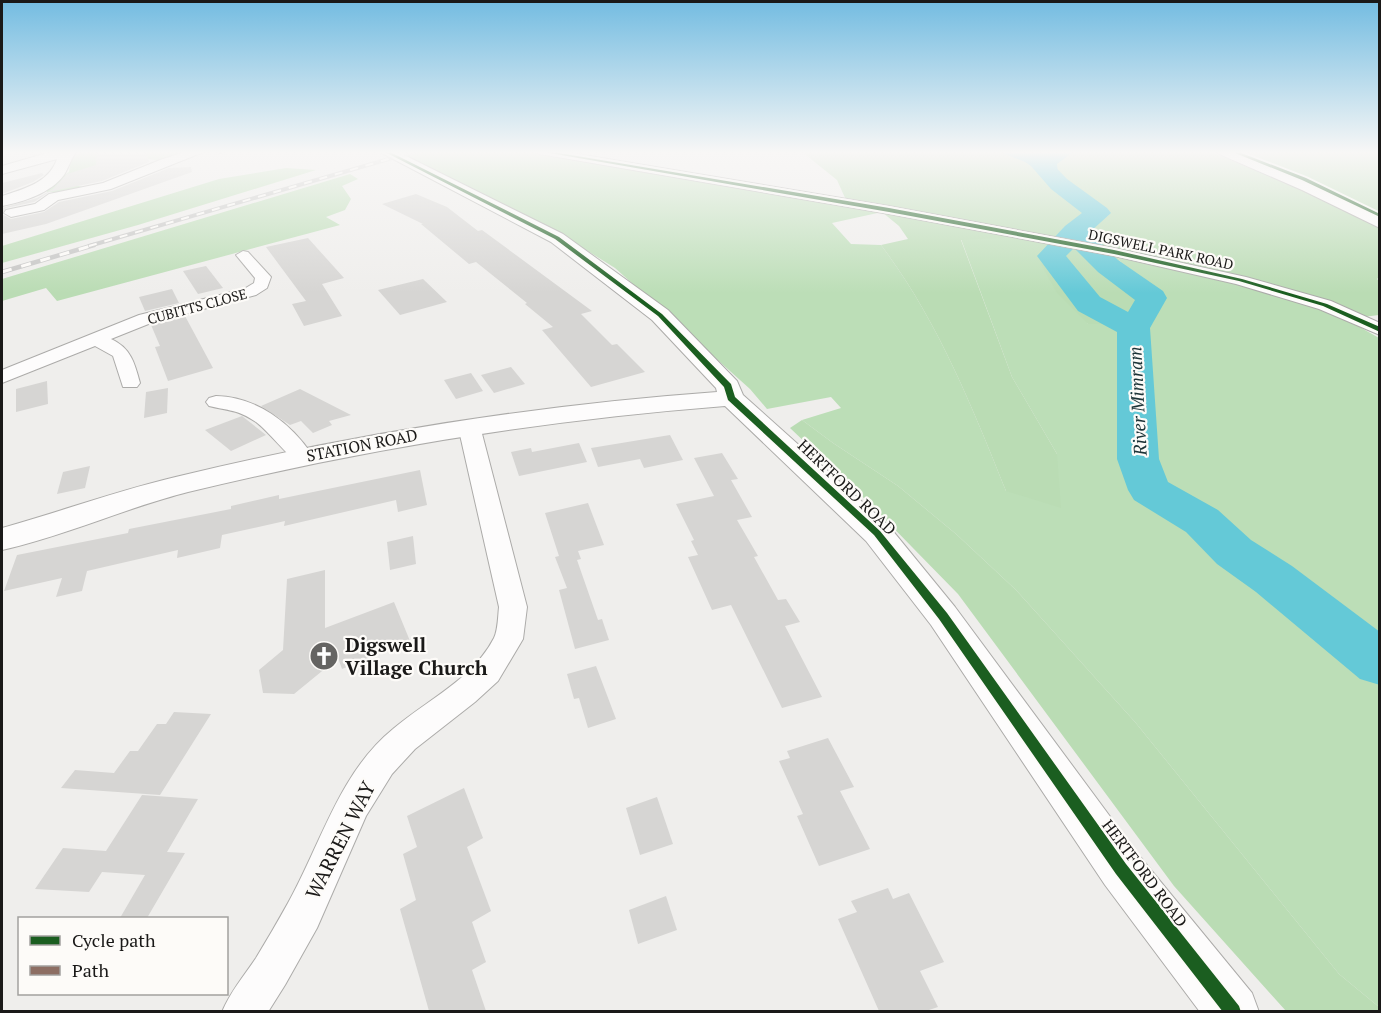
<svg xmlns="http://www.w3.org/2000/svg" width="1381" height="1013" font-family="'PT Serif',serif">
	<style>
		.green { fill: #bcdeb7 }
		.forest { fill: #badcb4 }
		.water { fill: #64c9d7 }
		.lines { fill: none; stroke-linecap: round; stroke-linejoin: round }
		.river { fill: #64c9d7; fill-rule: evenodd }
		.building { fill: #d6d5d3 }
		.minor-casing { stroke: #acaba9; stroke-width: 2 }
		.tertiary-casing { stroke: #acaba9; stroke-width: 2 }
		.primary-casing { stroke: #acaba9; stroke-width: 2 }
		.minor { fill: #fdfcfc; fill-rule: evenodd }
		.tertiary { fill: #fdfcfc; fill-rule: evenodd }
		.primary { fill: #fdfcfc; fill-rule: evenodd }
		.rail-far1-casing { stroke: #c4c4c3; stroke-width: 4 }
		.rail-casing { stroke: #c4c4c3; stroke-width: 4.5 }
		.rail-far1 { stroke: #fdfbf8; stroke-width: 2; stroke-dasharray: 8; stroke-linecap: butt }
		.rail { stroke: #fdfbf8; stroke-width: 3; stroke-dasharray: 10; stroke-linecap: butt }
		.quiet { stroke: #8d6e63; stroke-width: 4; stroke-dasharray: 8 4; stroke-linecap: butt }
		.cycleway-casing { stroke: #fdfbf8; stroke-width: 4 }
		.cycleway { fill: #1b5e20; fill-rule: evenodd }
		.labels { text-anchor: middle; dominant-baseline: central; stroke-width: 4.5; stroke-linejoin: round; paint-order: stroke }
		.far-street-label { font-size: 14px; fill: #1a1918; stroke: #fdfbf8 }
		.street-label { font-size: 16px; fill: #1a1918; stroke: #fdfbf8 }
		.water-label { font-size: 18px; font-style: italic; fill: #1c3337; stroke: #fdfbf8 }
		.near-poi-label { font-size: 20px; font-weight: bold; fill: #1a1918; stroke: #fdfbf8; text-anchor: start }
		.near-street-label { font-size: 20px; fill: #1a1918; stroke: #fdfbf8 }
	</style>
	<rect width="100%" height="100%" fill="#efeeec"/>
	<g class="green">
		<path d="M81,151H190L161,161L126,155L74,185L83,187L63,192H47L45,188L69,172L71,159Z"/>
		<path d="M395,151H528L882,212L832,223L851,244L881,245C937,319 972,406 1006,491L1057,454L1012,377L961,239L1021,237L1054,244L1088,324H1127L1143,299L1117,256L1276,293L1337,314L1379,338V1007L1339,974L1135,722L1016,590L956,534L898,486L833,443L802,420L841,408L831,397L767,409L750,389L615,268L562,235Z"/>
		<path d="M1224,151H1379V220L1256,163Z"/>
	</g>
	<g class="forest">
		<path d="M801,151H1208L1304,190L1379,226V277L1377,279L1379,281V315L1363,317L1294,292L846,200L837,180Z"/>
		<path d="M286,168L316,170L138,225L2,263V246L219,179Z"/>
		<path d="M350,174L358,179L342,186L351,199L345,210L326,217L340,225L57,301L46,288L2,301V279Z"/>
		<path d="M882,212L1021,237L961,240L1012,377L1057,454L1061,508L1006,491C972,406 937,319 881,245L908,239L899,226Z"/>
		<path d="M1054,244L1117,256L1143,299L1128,324H1088L1057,293L1041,264Z"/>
		<path d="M802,420L833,443L898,486L956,534L1016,590L1135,722L1339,974L1379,1007V1011H1286L1174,886L958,594L867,501L790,428Z"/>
	</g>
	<path class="water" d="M998,151H1072L1073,152L1057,164L1059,184L1025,162Z"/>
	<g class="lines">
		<path class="river" d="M1018,151H1040L1067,179L1107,208L1111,213L1090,232L1118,260L1163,291L1167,298L1150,328L1159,459L1168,482L1218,510L1251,540L1292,566L1380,632V685L1360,679L1256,592L1217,564L1186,532L1134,500L1128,490L1117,459V332L1078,311L1037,256L1065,226L1082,213L1051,189ZM1074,248L1098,272L1135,300L1128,312L1100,297L1066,256Z"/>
	</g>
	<g class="building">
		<path d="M97,151H146L149,162L102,181L49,192L34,202L6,208L2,214L11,219L44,212L59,202L112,191L169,168L191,167L192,172L46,224L2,234V208L37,198L53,189L67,174L96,165Z"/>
		<path d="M42,173L44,175L33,182L2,194V183Z"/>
		<path d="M416,194L447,207L478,231L482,230L592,311L581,314L612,345L617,344L645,372L591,387L542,330L553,327L525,304L527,303L476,262L469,264L421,224H423L382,204Z"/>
		<path d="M308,238L344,278L322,284L342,316L304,326L292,304L306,301L266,247Z"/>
		<path d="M206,266L223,288L198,294L183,271Z"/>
		<path d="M423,279L447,302L400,315L378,290Z"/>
		<path d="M172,289L179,303L145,311L139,297Z"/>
		<path d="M185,316L213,368L168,381L155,347L160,346L151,325Z"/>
		<path d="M511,367L525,384L494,393L481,375Z"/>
		<path d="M471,373L483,391L456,399L444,380Z"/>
		<path d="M47,381L48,404L16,412V389Z"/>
		<path d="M168,388L167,413L144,418L146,392Z"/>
		<path d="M300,389L351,415L329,421L332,425L313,433L301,421L290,425L261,406Z"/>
		<path d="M242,416L266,435L231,451L205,430Z"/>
		<path d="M670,435L683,460L644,468L640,459L598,467L591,448Z"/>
		<path d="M579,443L587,462L519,476L511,452L531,448L532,452Z"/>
		<path d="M722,453L738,479L731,480L752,517L737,520L758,556L754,557L778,600L786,599L800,622L785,626L822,697L782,708L731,605L712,610L688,557L698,555L691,541L694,540L676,504L714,496L694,458Z"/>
		<path d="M90,466L85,488L57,494L63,472Z"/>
		<path d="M420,470L427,505L398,512L396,500L284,526L285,521L222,535L220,548L177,558L178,550L87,571L82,591L56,597L62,578L4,591L17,555L128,533L129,529L231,509V506L279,495V499Z"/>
		<path d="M588,503L604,545L578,551L581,559L577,560L598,620L602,619L609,640L575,649L559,590L567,588L555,557L559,556L545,513Z"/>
		<path d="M413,536L416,564L390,570L387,542Z"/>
		<path d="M325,570V628L394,602L410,641L342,669L338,658L294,694L263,693L259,670L283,650L287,579Z"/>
		<path d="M596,666L616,719L588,728L579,698L574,699L567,674Z"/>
		<path d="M174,712L211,714L160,795L61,788L75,770L114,773L130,751H138L157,724H166Z"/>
		<path d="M828,738L854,787L840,791L870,849L819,866L797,816L803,814L779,761L790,758L787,751Z"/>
		<path d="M464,788L483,838L467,847L491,911L472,922L486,962L472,970L486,1011H429L400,909L416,900L403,854L417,847L407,816Z"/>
		<path d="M142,795L198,799L167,852L185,853L147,918H120L145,875L102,872L89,892L35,889L63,848L106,851Z"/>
		<path d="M657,797L673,844L640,855L626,808Z"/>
		<path d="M888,888L893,899L909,893L944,962L920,971L938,1007L926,1011H879L838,919L857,912L851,901Z"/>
		<path d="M666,896L677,930L638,944L629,910Z"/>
	</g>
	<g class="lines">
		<g class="minor-casing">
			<g id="minor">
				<path d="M188,151H206L111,189L58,200L44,210L11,217L4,213L6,210L35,204L49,194L103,183L160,160Z"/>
				<path d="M534,151H560L889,206L1114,248L1246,277L1331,301L1380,323V335L1319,309L1236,284L1114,256L889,214L540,154Z"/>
				<path d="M243,251L248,252L271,277L267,288L256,295L151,323L111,339C131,348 135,364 140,383L137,387H123L113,356L95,346L2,383V370L139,315L244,289L254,283L255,278L236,255Z"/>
				<path d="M216,396C257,397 291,423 313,456L310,461C305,462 301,463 296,461C290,458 267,430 256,422C237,409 229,411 209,406L206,402L209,398Z"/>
				<path d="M469,420L476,422L480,426L527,607L523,639L498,681L475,702L415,749L392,774L366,816L317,928L285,985L268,1012H222C230,992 244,976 256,958C267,940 278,921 288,903C321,844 339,773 393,729C427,700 473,679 494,638C498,630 498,616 499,607L458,426L462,422Z"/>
			</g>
		</g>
		<g class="tertiary-casing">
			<g id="tertiary">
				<path d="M54,151H77C71,158 69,167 64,175C51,193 23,202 2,206V196C23,189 49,183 57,159L2,174V166Z"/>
				<path d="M378,151H396L563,234L668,310L737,381L743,395L888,525L955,607L1137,853L1252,993L1259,1012H1200L1105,885L931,625L866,541L725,406C543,420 365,449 188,492C125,508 65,536 2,550V528C63,511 122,489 184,475C359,433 537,405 717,392L716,388L652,320L551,242Z"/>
			</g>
		</g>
		<g class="primary-casing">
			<path id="primary" d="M1216,151H1237L1314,182L1380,214V228L1302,190L1219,154Z"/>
		</g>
		<use href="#minor" class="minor"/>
		<use href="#tertiary" class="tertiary"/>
		<use href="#primary" class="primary"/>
		<g class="rail-far1-casing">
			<path id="rail-far1" d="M89,246L416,151"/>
		</g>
		<g class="rail-casing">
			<path id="rail" d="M2,272L94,245"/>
		</g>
		<use href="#rail-far1" class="rail-far1"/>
		<use href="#rail" class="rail"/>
		<path class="quiet" d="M219,152L222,151"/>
		<g class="cycleway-casing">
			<g id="cycleway">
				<path d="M383,151H388L559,237L662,314L731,384L735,397L880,531L947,613L1126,864L1239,1006L1241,1012H1223L1116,874L939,619L874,535L728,400L724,387L658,316L555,239Z"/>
				<path d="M538,151H547L889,208L1114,250L1242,279L1327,304L1380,327V332L1323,306L1239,281L1114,254L889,212Z"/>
				<path d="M1230,151H1236L1306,178L1380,214V217L1302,180Z"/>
			</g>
		</g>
		<use href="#cycleway" class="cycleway"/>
	</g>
	<linearGradient id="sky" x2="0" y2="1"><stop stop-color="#73bce1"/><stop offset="0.52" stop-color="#f8f7f6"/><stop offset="1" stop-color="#f8f7f6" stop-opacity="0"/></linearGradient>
	<rect width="1381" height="293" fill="url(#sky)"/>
	<defs>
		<g id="church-disc" transform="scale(1.5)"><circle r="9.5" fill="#656462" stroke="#fdfbf8"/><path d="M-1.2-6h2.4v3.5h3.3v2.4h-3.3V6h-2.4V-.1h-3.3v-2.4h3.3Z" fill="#fff"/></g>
	</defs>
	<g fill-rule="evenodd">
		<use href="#church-disc" x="324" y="656"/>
	</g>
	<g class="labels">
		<g class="far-street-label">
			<text transform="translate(1161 249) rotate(12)">DIGSWELL PARK ROAD</text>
			<text transform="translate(197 306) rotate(-15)">CUBITTS CLOSE</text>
		</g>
		<g class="street-label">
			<text transform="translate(362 445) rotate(-11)">STATION ROAD</text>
			<text transform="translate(847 487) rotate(44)">HERTFORD ROAD</text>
			<text transform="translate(1145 873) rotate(53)">HERTFORD ROAD</text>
		</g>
		<g class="water-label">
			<text transform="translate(1137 401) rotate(-93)">River Mimram</text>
		</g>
		<g class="near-poi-label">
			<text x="345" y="644">Digswell<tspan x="345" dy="23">Village Church</tspan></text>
		</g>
		<g class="near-street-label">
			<text transform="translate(340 840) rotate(-63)">WARREN WAY</text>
		</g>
	</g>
	<rect width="1381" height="1013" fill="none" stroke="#1a1918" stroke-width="6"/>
	<rect x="18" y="917" width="210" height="78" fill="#fdfbf8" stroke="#a2a19e" stroke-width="1.5"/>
	<rect x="30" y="936" width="30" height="9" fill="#1b5e20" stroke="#a2a19e" stroke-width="1.5"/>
	<text x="72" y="947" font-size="18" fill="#1a1918">Cycle path</text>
	<rect x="30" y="966" width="30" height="9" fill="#8d6e63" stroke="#a2a19e" stroke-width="1.5"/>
	<text x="72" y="977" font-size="18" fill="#1a1918">Path</text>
</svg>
